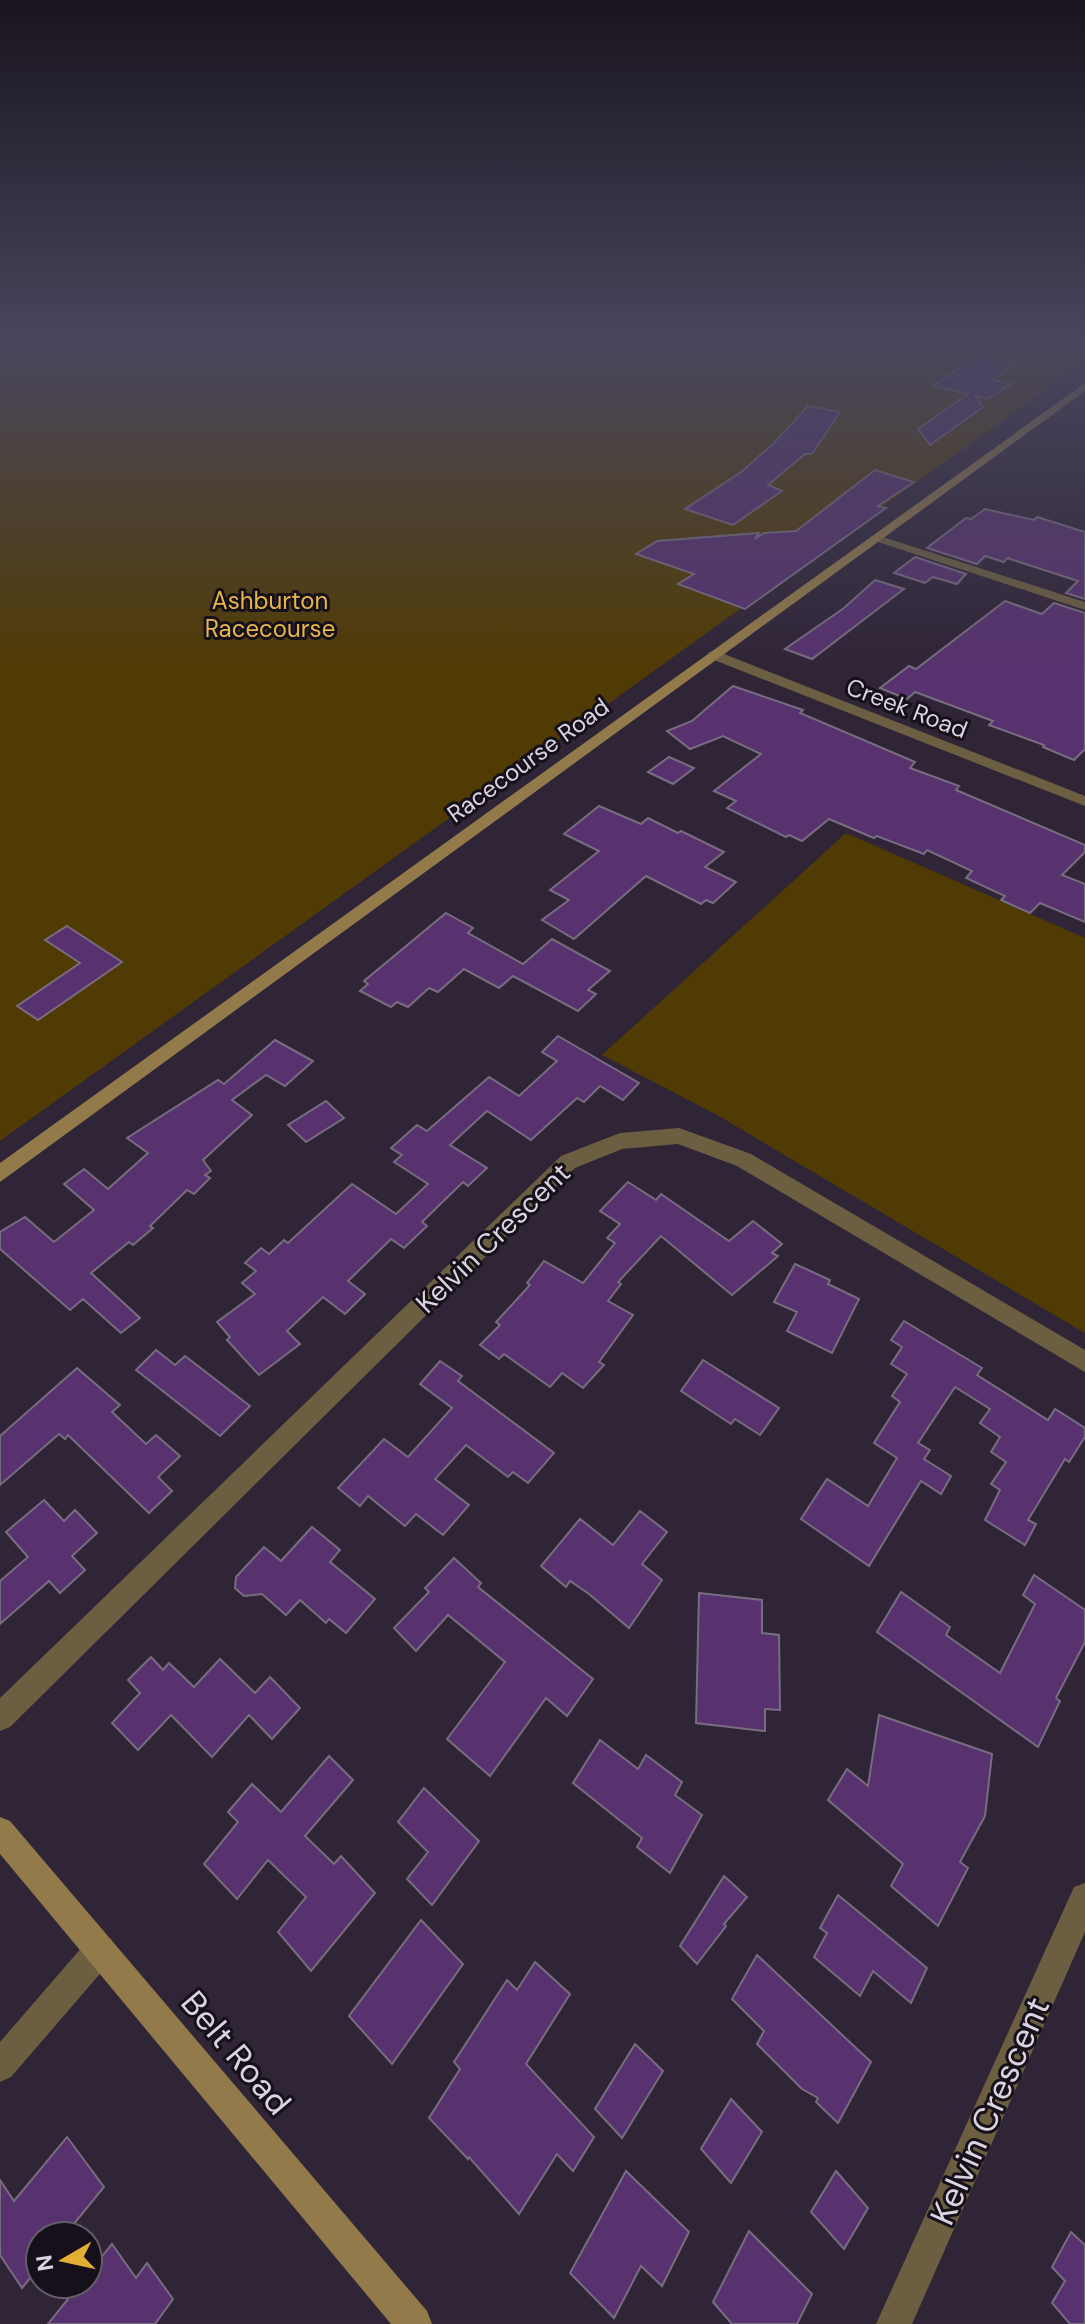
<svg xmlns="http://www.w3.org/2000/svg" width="1085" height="2324" font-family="'DM Sans',sans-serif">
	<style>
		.green { fill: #513b04 }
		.building { fill: #57326e; stroke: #786c81; stroke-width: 2 }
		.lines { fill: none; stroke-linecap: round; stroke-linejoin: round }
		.street { fill: #6c5e40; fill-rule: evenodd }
		.secondary { fill: #927a4a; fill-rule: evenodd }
		.labels { text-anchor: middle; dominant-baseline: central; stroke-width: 6; stroke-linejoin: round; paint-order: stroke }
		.far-park-label { font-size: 24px; fill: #e8b74b; stroke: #151019 }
		.far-street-label { font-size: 24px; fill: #dbd4e0; stroke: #151019 }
		.street-label { font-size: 28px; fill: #dbd4e0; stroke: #151019 }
		.near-street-label { font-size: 34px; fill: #dbd4e0; stroke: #151019 }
	</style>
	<rect width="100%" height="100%" fill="#302537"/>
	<g class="green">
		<path d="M0,344H1085V361L0,1141Z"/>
		<path d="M846,833L1085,938V1333L717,1115L602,1055Z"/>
	</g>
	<g class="building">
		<path d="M977,355L1015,364L993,380L1011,384L988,399L975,396L983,407L930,445L918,429L968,394L933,386Z"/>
		<path d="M808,406L840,412L812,454H805L768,485L782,491L733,525L685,509L741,472L773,444Z"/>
		<path d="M875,470L914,482L878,506L886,508L745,609L678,584L694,574L636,554L657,541L759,533L755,539L764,533L796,531Z"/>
		<path d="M985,509L1034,520L1037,517L1085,532V599L1066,593L1078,581L1007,558L1004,562L985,556L977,564L927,548L966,518L971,519Z"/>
		<path d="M915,557L966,574L957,584L933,577L925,583L894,573Z"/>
		<path d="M875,580L904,589L812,659L785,649L844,608Z"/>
		<path d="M1005,601L1042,614L1054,603L1085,613V749L1074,760L1043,747L1044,745L989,725L993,721L915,692L907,699L880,688L909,666L916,669Z"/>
		<path d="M733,686L803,710L800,713L915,762L910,768L959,786L956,790L1085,845V852L1062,875L1085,884V922L1040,903L1030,913L1001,900L1005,896L966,878L972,871L927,850L924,854L877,836L874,838L829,819L802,841L789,835L786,837L727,808L736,801L714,791L761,754L723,736L690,749L667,731L692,721Z"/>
		<path d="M669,757L694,768L673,784L648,772Z"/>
		<path d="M599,806L641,824L648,818L678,833L681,831L724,852L705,867L736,882L713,903L706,900L701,904L646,876L574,939L542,920L569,900L550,890L599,851L564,834Z"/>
		<path d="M446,913L473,928L468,933L523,964L552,939L610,971L588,990L596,994L578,1011L513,976L499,988L464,969L438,992L429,988L408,1007L397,1002L391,1007L360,991L368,984L364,981Z"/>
		<path d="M67,926L122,962L38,1020L17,1006L80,963L45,940Z"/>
		<path d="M558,1036L639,1083L623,1100L600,1086L584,1102L577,1098L531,1140L487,1111L450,1145L487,1168L468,1186L463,1182L422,1222L427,1226L404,1248L391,1239L348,1281L365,1294L345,1314L323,1297L287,1331L300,1344L259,1375L227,1340L230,1337L217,1322L255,1294L242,1283L256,1271L245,1263L261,1248L269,1254L284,1240L288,1243L352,1184L396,1214L428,1184L394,1162L402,1155L391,1148L417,1125L427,1131L489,1077L519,1096L557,1061L542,1052Z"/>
		<path d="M275,1040L313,1061L285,1086L266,1075L232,1100L252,1115L203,1160L211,1171L205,1175L210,1178L194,1194L187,1190L150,1226L153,1228L133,1245L129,1242L91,1273L140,1318L121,1333L83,1299L70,1310L0,1249V1232L25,1217L54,1242L94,1210L64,1184L84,1169L108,1189L148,1153L127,1138L218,1080L224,1084Z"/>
		<path d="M326,1101L344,1118L306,1142L288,1125Z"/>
		<path d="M628,1182L656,1200L661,1194L729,1241L753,1221L782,1244L772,1253L778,1256L732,1295L661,1236L618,1282L621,1284L608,1301L633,1315L599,1362L604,1365L583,1388L562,1373L550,1387L504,1354L499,1359L480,1345L500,1325L496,1322L530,1285L527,1283L544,1261L583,1283L615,1243L607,1238L620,1224L600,1211Z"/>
		<path d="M795,1264L830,1280L828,1284L859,1299L832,1353L787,1331L797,1312L774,1302Z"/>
		<path d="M904,1321L982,1368L977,1375L1048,1420L1055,1409L1085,1428V1437L1069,1462L1065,1459L1028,1520L1036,1524L1025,1545L985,1520L1000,1490L991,1484L1006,1462L991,1452L1000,1437L980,1423L990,1409L955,1387L918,1443L930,1450L924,1459L951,1476L941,1494L921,1481L869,1566L801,1519L827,1479L868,1506L897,1458L874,1443L900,1402L892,1396L907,1374L891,1364L902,1347L891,1340Z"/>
		<path d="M156,1350L175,1365L185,1356L250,1406L220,1436L136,1370Z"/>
		<path d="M703,1360L779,1408L760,1435L735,1419L731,1424L681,1391Z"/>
		<path d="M440,1361L462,1376L458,1381L554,1453L528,1483L513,1472L508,1477L466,1445L435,1479L469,1505L443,1535L416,1514L405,1526L368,1496L360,1506L338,1488L384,1439L408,1457L452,1408L420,1384Z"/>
		<path d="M77,1368L120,1405L112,1412L146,1444L156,1435L180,1456L158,1477L172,1491L149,1513L68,1435L65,1439L59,1434L0,1485V1436Z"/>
		<path d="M44,1500L64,1521L75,1510L97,1533L72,1556L85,1570L60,1593L49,1581L0,1624V1581L28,1557L6,1532Z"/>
		<path d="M640,1511L667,1532L642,1564L662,1580L629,1628L589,1594L570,1581L566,1587L541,1566L580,1519L613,1545Z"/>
		<path d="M312,1527L340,1550L330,1562L375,1599L346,1633L329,1619L326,1623L300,1600L286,1615L262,1594L244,1596L235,1588L236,1577L264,1547L281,1561Z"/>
		<path d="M454,1558L481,1583L478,1587L593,1679L567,1716L546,1698L490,1776L447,1739L505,1662L448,1615L416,1651L394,1628L429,1592L425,1588Z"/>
		<path d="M1034,1575L1085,1610V1642L1056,1698L1060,1701L1038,1747L877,1632L901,1592L950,1627L946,1635L1000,1673L1035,1604L1023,1595Z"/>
		<path d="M699,1593L762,1600V1633L779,1635L780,1710L765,1709V1731L696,1723Z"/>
		<path d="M151,1657L163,1670L169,1663L194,1687L220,1659L255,1693L270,1677L300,1708L272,1739L249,1715L212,1757L171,1715L138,1750L112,1723L140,1693L128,1680Z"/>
		<path d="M879,1715L992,1754L985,1816L960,1862L968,1868L938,1926L891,1886L903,1864L828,1800L847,1769L868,1786Z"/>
		<path d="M600,1740L638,1769L646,1755L682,1782L675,1795L702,1815L670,1873L637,1847L642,1838L573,1783Z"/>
		<path d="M329,1756L353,1780L305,1836L334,1864L341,1856L375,1893L311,1971L278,1932L306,1897L268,1860L237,1899L204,1864L238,1822L228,1812L252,1784L281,1812Z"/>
		<path d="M424,1788L479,1841L432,1905L407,1879L428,1852L398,1822Z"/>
		<path d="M724,1876L747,1897L724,1924L726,1926L697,1964L680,1946Z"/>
		<path d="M838,1895L927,1968L911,2003L873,1971L860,1996L814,1957L827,1933L820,1928Z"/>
		<path d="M421,1920L463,1964L392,2064L349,2016Z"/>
		<path d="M757,1955L871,2062L838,2123L816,2102L818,2098L802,2089L757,2044L764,2031L732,1999Z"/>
		<path d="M535,1962L570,1994L526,2064L594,2137L573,2171L557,2154L519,2214L469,2157L468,2159L429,2118L460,2069L454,2062L507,1980L517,1990Z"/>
		<path d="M635,2044L663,2071L622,2138L595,2109Z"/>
		<path d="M731,2099L762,2132L731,2183L701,2149Z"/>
		<path d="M67,2137L104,2187L64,2236H40V2266L22,2288L0,2255V2180L14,2201Z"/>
		<path d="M626,2171L689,2232L662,2286L641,2266L614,2318L570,2273Z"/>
		<path d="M836,2171L868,2208L844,2249L811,2212Z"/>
		<path d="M749,2231L812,2294L797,2324H732L713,2302Z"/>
		<path d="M1071,2232L1085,2245V2324H1070L1052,2303L1065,2281L1052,2267Z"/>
		<path d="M112,2244L136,2278L147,2263L173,2299L155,2324H48L80,2284H88V2274Z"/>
	</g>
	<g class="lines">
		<g class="street">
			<path d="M872,536H880L1085,602V610L872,540Z"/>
			<path d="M709,652H719L1085,796V806L709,658Z"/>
			<path d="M679,1128L751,1154L1085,1350V1372L737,1166L678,1144L622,1149L575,1168L10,1727L0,1731V1698L561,1156L620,1133Z"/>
			<path d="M1085,1883V1932L912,2324H876L1074,1887Z"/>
			<path d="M100,1935L111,1939L115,1950L111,1961L11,2077L0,2082V2042L89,1939Z"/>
		</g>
		<g class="secondary">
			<path d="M1085,383V391L0,1182V1163Z"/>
			<path d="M0,1817L10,1821L427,2311L432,2324H391L0,1854Z"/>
		</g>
	</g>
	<linearGradient id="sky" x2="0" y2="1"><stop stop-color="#1a141e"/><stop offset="0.51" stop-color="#48465e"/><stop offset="1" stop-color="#48465e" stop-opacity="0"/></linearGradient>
	<rect width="1085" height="669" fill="url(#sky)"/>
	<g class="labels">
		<g class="far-park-label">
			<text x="270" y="600">Ashburton<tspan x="270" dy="28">Racecourse</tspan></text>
		</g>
		<g class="far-street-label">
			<text transform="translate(907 708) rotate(21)">Creek Road</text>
			<text transform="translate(528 760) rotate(-36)">Racecourse Road</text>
		</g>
		<g class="street-label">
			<text transform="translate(493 1238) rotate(-44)">Kelvin Crescent</text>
		</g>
		<g class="near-street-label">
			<text transform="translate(236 2053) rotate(50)">Belt Road</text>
			<text transform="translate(990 2111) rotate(-66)">Kelvin Crescent</text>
		</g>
	</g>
	<g transform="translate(64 2260) rotate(261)"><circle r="38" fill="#151019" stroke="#645e69" stroke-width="2"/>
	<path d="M0-6L14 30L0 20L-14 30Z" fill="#e2ae34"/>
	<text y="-12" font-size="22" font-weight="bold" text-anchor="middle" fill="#dbd4e0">N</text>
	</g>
</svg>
